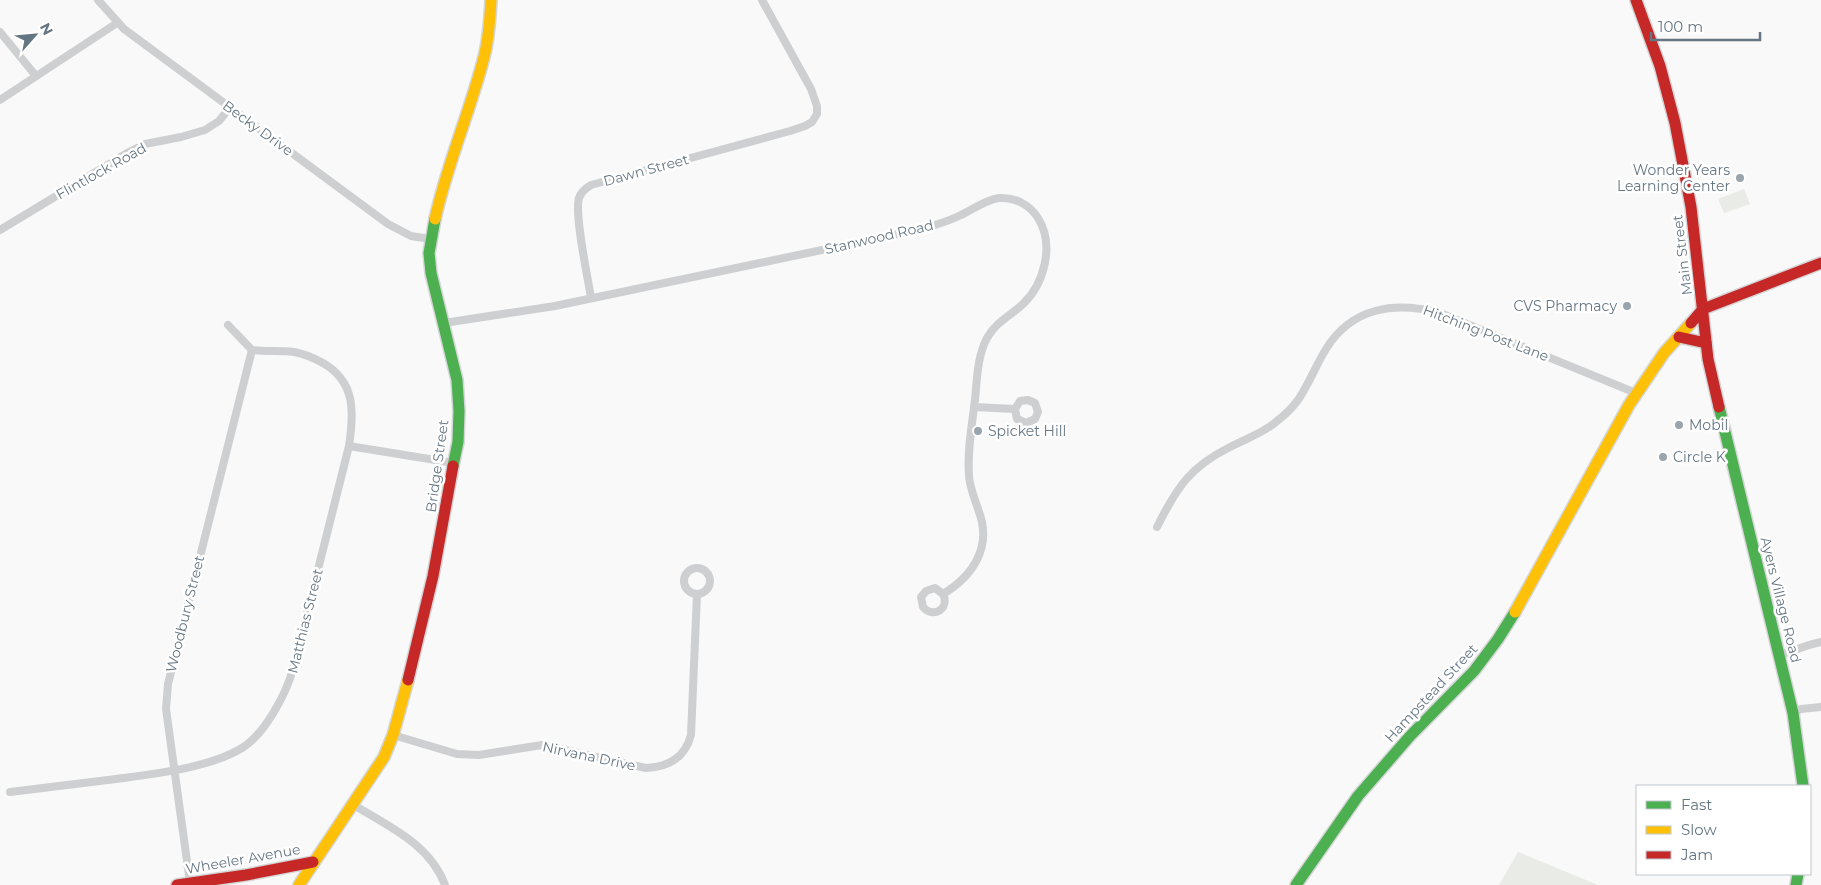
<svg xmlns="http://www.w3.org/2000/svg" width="1821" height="885" font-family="Montserrat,sans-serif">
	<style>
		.green { fill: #e8ebe6 }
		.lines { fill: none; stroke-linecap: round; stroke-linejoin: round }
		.fast-casing { stroke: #d5d6d7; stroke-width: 14 }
		.slow-casing { stroke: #d5d6d7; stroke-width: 14 }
		.jam-casing { stroke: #d5d6d7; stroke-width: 14 }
		.street { stroke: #cecfd0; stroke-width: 8 }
		.fast { stroke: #4caf50; stroke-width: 11 }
		.slow { stroke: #ffc107; stroke-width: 11 }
		.jam { stroke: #c62828; stroke-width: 11 }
		.poi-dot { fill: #99a4ac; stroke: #fff; stroke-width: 2 }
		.labels { text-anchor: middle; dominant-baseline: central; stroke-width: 5; stroke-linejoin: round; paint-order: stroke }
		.street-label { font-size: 14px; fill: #657683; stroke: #fff }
		.poi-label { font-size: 14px; fill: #657683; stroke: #fff; text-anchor: start }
	</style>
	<rect width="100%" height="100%" fill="#f9f9f9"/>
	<g class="green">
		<path d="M1744,189L1750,204L1724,213L1718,199Z"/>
		<path d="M1518,852L1598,885H1499Z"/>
	</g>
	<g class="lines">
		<g class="fast-casing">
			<g id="fast">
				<path d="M435,219L429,253L431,273L457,380L459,411L458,442L453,466"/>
				<path d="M1719,407L1793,713L1803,786"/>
				<path d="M1296,885L1358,796L1410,736L1474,671L1498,639L1515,612"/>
				<path d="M1796,885L1798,874"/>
			</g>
		</g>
		<g class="slow-casing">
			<g id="slow">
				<path d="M435,219C447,164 470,112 484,57C489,38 490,19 491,0"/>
				<path d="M1515,612L1629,405L1664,353L1691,323"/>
				<path d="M299,885L384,757L393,735L408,680"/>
			</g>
		</g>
		<g class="jam-casing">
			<g id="jam">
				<path d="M1636,0L1660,66L1675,123L1691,207L1708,359L1719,407"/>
				<path d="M1691,323L1703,309L1821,263"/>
				<path d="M1679,337L1706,343"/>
				<path d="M408,680L433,576L453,466"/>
				<path d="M177,885L246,875L313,862"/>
			</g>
		</g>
		<g class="street">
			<path d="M98,0L124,29L388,224L411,236L430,239"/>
			<path d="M0,32L36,76"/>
			<path d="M0,100L117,23"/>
			<path d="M0,230L129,152L145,144L181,137L205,130L219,121L230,107"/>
			<path d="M591,298C588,278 574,214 579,198C581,192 586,188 591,185L790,131L805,126L812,122L817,114V106L811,89L762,0"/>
			<path d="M444,323L555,306L922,229C936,225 949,221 961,215C974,209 985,200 999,198C1015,197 1030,205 1038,218C1055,245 1044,284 1023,304C1010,316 996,322 987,338C977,357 977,380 975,400C972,425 967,451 969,476C970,489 975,499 979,512C992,547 973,576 943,594C950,609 933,619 923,607L921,597L926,591L935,588L943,594"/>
			<path d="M974,407L1015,409L1020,401L1028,400L1035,403L1038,412L1035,419L1026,423L1017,419L1015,409"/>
			<path d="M349,446L454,463"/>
			<path d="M1157,527C1177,487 1190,467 1230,447C1245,439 1264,433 1277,421C1285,415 1292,408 1298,400C1309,384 1316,365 1326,349C1352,307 1395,301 1440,313L1636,393"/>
			<circle cx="697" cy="581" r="13"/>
			<path d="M1780,655C1794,651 1806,645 1821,642"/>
			<path d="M1793,713L1801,709L1821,707"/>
			<path d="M393,735L457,754L479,755L542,745L646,768C668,767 685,758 691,735L697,594"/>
			<path d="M10,792C45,788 81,783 116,779C154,774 209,768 242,748C265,734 286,694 293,669L349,446C354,413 356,382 323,363C314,358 305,354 294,352C280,350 265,352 252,350L228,325"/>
			<path d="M352,804C388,826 430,844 445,885"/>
			<path d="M190,883L166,709L168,684L252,350"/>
		</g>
		<use href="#fast" class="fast"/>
		<use href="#slow" class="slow"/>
		<use href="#jam" class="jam"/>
	</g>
	<g class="poi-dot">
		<circle cx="1740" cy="178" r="5"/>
		<circle cx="1627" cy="306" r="5"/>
		<circle cx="1679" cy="425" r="5"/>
		<circle cx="978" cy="431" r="5"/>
		<circle cx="1663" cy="457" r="5"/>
	</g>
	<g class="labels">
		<g class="street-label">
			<text transform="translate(258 128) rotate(36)">Becky Drive</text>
			<text transform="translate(646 170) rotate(-15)">Dawn Street</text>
			<text transform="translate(101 171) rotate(-29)">Flintlock Road</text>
			<text transform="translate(879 237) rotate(-13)">Stanwood Road</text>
			<text transform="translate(1682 255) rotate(-97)">Main Street</text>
			<text transform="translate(1486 333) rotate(21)">Hitching Post Lane</text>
			<text transform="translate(437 466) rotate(-82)">Bridge Street</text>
			<text transform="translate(1781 600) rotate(76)">Ayers Village Road</text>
			<text transform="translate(185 614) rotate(-76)">Woodbury Street</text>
			<text transform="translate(305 621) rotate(-76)">Matthias Street</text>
			<text transform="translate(1431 693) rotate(-47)">Hampstead Street</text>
			<text transform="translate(589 756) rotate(12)">Nirvana Drive</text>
			<text transform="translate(243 859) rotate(-10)">Wheeler Avenue</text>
		</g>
		<g class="poi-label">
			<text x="1730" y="170" text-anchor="end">Wonder Years<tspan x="1730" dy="16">Learning Center</tspan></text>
			<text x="1617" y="306" text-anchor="end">CVS Pharmacy</text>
			<text x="1689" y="425">Mobil</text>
			<text x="988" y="431">Spicket Hill</text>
			<text x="1673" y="457">Circle K</text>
		</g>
	</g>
	<rect x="1636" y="785" width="175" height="90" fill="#ffffff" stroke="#c1c8cd"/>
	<rect x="1646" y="801" width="25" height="8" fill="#4caf50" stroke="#c1c8cd"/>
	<text x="1681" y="810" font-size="15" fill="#657683">Fast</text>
	<rect x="1646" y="826" width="25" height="8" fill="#ffc107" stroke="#c1c8cd"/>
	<text x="1681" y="835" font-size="15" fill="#657683">Slow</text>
	<rect x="1646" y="851" width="25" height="8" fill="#c62828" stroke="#c1c8cd"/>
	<text x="1681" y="860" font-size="15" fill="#657683">Jam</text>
	<g transform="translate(35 35) rotate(63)" stroke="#ffffff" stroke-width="4" paint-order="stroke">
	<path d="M0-4L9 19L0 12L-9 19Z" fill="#657683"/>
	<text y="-8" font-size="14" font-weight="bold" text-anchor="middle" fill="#657683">N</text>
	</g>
	<path d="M1651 32v8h109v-8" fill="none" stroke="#657683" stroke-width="2.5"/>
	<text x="1658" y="32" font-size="15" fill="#657683" stroke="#ffffff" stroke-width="4" paint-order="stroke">100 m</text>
</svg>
